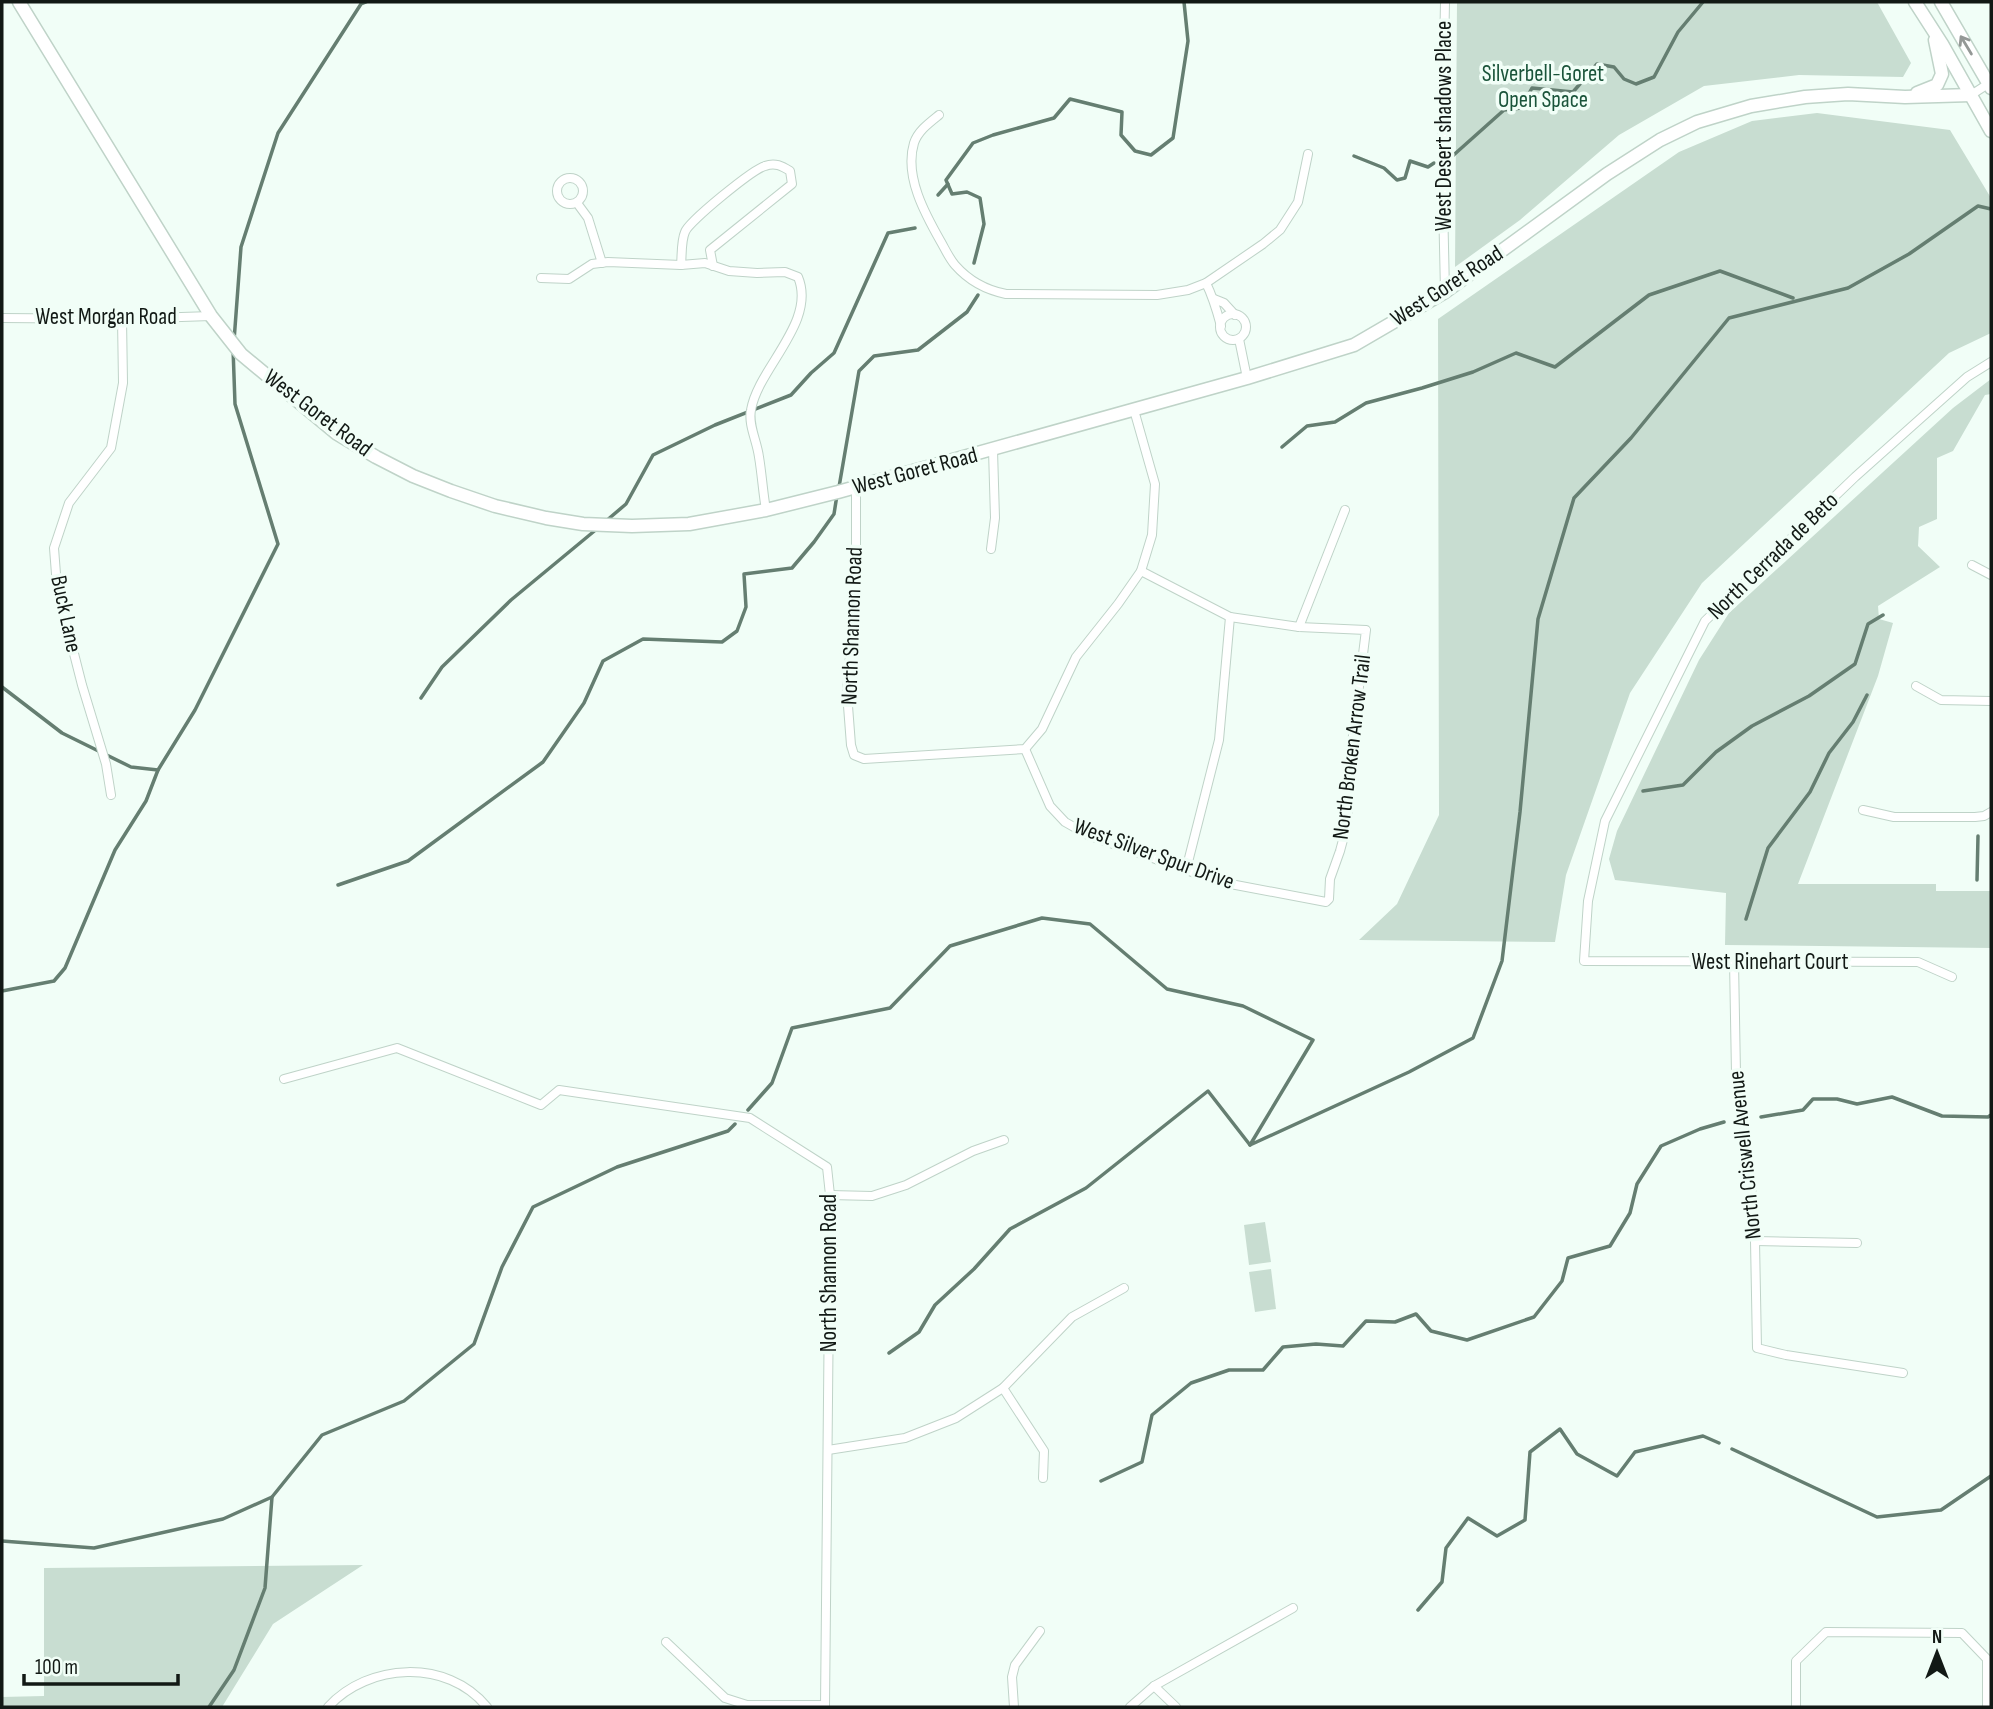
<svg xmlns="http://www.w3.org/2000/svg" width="1993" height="1709" font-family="'Sofia Sans Condensed',sans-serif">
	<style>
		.green { fill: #c8ddd1 }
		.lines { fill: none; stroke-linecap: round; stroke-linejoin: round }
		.stream { stroke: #657e71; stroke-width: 3.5 }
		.street-casing { stroke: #bfd3c8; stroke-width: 10 }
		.secondary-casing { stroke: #bfd3c8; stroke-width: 15 }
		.street { stroke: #fff; stroke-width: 8 }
		.secondary { stroke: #fff; stroke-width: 12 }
		.oneway { stroke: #949896 }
		.labels { text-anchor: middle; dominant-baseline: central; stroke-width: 7; stroke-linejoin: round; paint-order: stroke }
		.park-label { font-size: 23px; fill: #1a543a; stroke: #f1fef7 }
		.street-label { font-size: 23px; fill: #121915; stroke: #f1fef7 }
	</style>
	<rect width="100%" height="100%" fill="#f1fef7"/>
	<g class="green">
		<path d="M1457,2H1877L1911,63L1903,77L1799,75L1704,86L1619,135L1520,220L1455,267Z"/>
		<path d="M1817,113L1950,130L1991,198V333L1949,353L1702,583L1630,693L1566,875L1555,942L1359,940L1397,904L1439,815L1438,319L1679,152L1752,121Z"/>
		<path d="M1991,379V394L1985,395L1953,451L1937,458V519L1919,527L1918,546L1940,567L1878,606L1879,619L1893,623L1878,676L1798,884H1936V891H1991V948L1725,945L1726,893L1615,880L1609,859L1617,831L1699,660L1729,613L1953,408Z"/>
		<path d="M1265,1222L1271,1262L1249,1265L1244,1225Z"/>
		<path d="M1271,1269L1276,1309L1255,1312L1249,1272Z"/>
		<path d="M363,1565L273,1624L222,1707H2V1697L44,1696V1568Z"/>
	</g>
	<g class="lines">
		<g class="stream">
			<path d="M1354,156L1384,168L1397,180L1405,178L1410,161L1428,167L1434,163"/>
			<path d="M1448,160L1504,110L1521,108L1532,88L1573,92L1597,64L1614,67L1624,79L1636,84L1654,77L1678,32L1703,2"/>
			<path d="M938,195L948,184"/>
			<path d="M974,263L984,224L980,198L967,192L952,194L946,180L973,143L993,135L1054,118L1070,99L1122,112L1121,135L1135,151L1151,155L1173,138L1188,41L1184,2"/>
			<path d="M234,341L241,247L278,133L361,4L366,2"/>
			<path d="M1282,447L1307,426L1335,422L1366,403L1422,388L1473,372L1516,353L1555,367L1649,295L1720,271L1793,298"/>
			<path d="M839,487L859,371L874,356L918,350L967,312L978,295"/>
			<path d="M606,521L626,504L653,455L715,425L791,395L811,373L834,353L888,233L915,228"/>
			<path d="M2,687L62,733L131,767L158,770L195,710L278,544L235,404L233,348"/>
			<path d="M421,698L442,667L511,600L598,528"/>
			<path d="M1643,791L1683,785L1716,752L1752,726L1809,696L1855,664L1868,624L1883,615"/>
			<path d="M1977,880L1978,836"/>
			<path d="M338,885L408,861L543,762L584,703L603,661L643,639L722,642L737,631L746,607L744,574L792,568L814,542L834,514L837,495"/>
			<path d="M1746,919L1768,848L1810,792L1829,753L1853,722L1867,695"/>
			<path d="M2,991L54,981L65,968L115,850L146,801L158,770"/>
			<path d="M748,1110L772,1083L792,1028L890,1008L950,946L1042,918L1090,924L1167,989L1243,1006L1313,1040L1250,1145L1409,1072L1473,1038L1502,961L1520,812L1538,619L1574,498L1631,438L1729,318L1848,288L1909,254L1978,206L1991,209"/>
			<path d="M1761,1117L1803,1110L1813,1099H1837L1857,1104L1892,1097L1942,1116L1988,1117L1991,1115"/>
			<path d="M889,1353L919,1332L935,1305L974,1269L1010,1229L1086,1188L1208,1091L1250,1145"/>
			<path d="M1732,1449L1877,1517L1941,1510L1991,1476"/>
			<path d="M1101,1481L1142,1462L1152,1415L1191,1383L1229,1370H1263L1283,1347L1316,1344L1343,1346L1366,1321L1395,1322L1416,1314L1431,1331L1467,1340L1534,1317L1562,1281L1568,1258L1610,1246L1630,1213L1637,1184L1661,1146L1700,1129L1724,1122"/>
			<path d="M2,1541L94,1548L223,1519L272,1497"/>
			<path d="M1418,1610L1442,1582L1446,1548L1468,1518L1497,1536L1525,1520L1530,1452L1560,1429L1577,1454L1617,1476L1635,1452L1703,1436L1719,1443"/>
			<path d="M209,1707L234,1670L265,1588L272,1497L322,1435L404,1401L474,1344L502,1267L533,1207L617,1167L728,1131L735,1124"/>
		</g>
		<g class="street-casing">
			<g id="street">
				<path d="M1445,2L1442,155L1445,292"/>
				<path d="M1971,95L1991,82"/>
				<path d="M939,115C929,123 918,131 914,143C904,176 925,214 941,242C945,249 949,258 955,265C969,281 986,290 1006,294L1157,295L1188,290L1206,283L1263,244L1280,230L1298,202L1308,154"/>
				<circle cx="570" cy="191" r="13"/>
				<path d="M577,203L588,218L602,263"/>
				<path d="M681,265C682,255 681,241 685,232C688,222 753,169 765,166C775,162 782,166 790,171L792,184L710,250L713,266"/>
				<path d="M541,278L569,279L592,264L608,262L681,265L705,263L729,271L757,273L785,272L798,277C817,322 758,368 751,410C748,425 757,441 759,457C762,475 763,493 766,510"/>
				<path d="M1206,283C1213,297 1217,311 1221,326"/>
				<path d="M1214,299L1224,303L1235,315"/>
				<circle cx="1233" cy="327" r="13"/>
				<path d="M2,318L122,319L211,316"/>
				<path d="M1239,339L1247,378"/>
				<path d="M856,486V579L847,693L851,745L854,755L864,759L1025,749L1042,729L1076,657L1118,604L1141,571L1152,535L1155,484L1134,410"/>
				<path d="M991,549L995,518L993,450"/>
				<path d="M1972,565L1991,575"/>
				<path d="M1299,627L1345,510"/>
				<path d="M1916,686L1941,700L1991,701"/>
				<path d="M1025,749L1050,806L1065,822L1088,835L1220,882L1326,902L1329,899L1330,879L1340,851L1347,825L1353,735L1366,630L1299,627L1230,617L1141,571"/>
				<path d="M111,795L106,764L82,685L57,587L54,548L69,503L111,448L123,383L122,319"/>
				<path d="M1863,810L1894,817H1975L1984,816L1991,812"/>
				<path d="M1186,870L1219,740L1230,617"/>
				<path d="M1734,961L1736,1074L1749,1155L1755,1241L1757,1348L1786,1355L1903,1373"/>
				<path d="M1952,977L1918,962L1584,961L1588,901L1605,821L1705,621L1855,477L1967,377L1991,362"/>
				<path d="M284,1079L397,1048L541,1105L559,1090L750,1118L827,1167L830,1195L825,1707"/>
				<path d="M830,1195L872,1196L906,1185L973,1151L1004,1140"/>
				<path d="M1755,1241L1857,1243"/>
				<path d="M1003,1388L1044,1451L1043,1478"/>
				<path d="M828,1450L905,1438L956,1418L1003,1388L1072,1317L1124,1288"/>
				<path d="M666,1642L725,1698L747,1705H825"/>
				<path d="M1154,1686L1176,1707"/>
				<path d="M328,1707C368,1663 447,1658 487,1707"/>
				<path d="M1014,1707L1012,1677L1015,1665L1040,1631"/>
				<path d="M1130,1707L1154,1686L1293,1608"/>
				<path d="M1796,1707V1661L1826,1632L1962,1633L1987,1659V1707"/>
			</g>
		</g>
		<g class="secondary-casing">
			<g id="secondary">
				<path d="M19,2L211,316L241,354L336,433L376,457L413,476L451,491L495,506L546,518L583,524L632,526L689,524L766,510L838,492L1247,378L1354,345L1445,292L1607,174L1660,140L1697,122L1751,106L1805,97L1848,94L1905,97L1971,95"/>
				<path d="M1915,2L1942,44L1991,131"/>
				<path d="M1941,2L1991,88"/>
				<path d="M1917,93L1937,85L1942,74L1935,40"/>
			</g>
		</g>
		<use href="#street" class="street"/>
		<use href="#secondary" class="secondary"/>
	</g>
	<defs><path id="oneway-shaft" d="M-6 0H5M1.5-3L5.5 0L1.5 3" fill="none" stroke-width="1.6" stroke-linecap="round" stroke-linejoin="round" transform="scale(1.75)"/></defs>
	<use class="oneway" href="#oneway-shaft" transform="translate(1966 45) rotate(-121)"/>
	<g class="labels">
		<g class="park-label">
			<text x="1543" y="74">Silverbell-Goret<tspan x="1543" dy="26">Open Space</tspan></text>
		</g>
		<g class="street-label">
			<text transform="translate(1444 126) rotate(-90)">West Desert shadows Place</text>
			<text transform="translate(1447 286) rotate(-33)">West Goret Road</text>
			<text x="106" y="317">West Morgan Road</text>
			<text transform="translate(318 413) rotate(37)">West Goret Road</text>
			<text transform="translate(915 471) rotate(-15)">West Goret Road</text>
			<text transform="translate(1773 556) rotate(-44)">North Cerrada de Beto</text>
			<text transform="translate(66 614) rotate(78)">Buck Lane</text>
			<text transform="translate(852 626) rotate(-88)">North Shannon Road</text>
			<text transform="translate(1352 747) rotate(-83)">North Broken Arrow Trail</text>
			<text transform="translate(1154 854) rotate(20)">West Silver Spur Drive</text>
			<text x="1770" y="962">West Rinehart Court</text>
			<text transform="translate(1745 1155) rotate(-96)">North Criswell Avenue</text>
			<text transform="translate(829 1273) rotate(-90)">North Shannon Road</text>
		</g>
	</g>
	<rect width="1993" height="1709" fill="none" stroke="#121915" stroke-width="7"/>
	<g transform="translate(1937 1653)" stroke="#f1fef7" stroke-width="5" paint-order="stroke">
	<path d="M0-5L12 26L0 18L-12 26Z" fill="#121915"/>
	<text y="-10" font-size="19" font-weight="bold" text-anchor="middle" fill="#121915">N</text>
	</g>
	<path d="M24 1674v10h154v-10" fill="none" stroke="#121915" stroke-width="3.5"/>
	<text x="35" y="1674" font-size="21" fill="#121915" stroke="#f1fef7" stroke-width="5" paint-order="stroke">100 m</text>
</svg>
